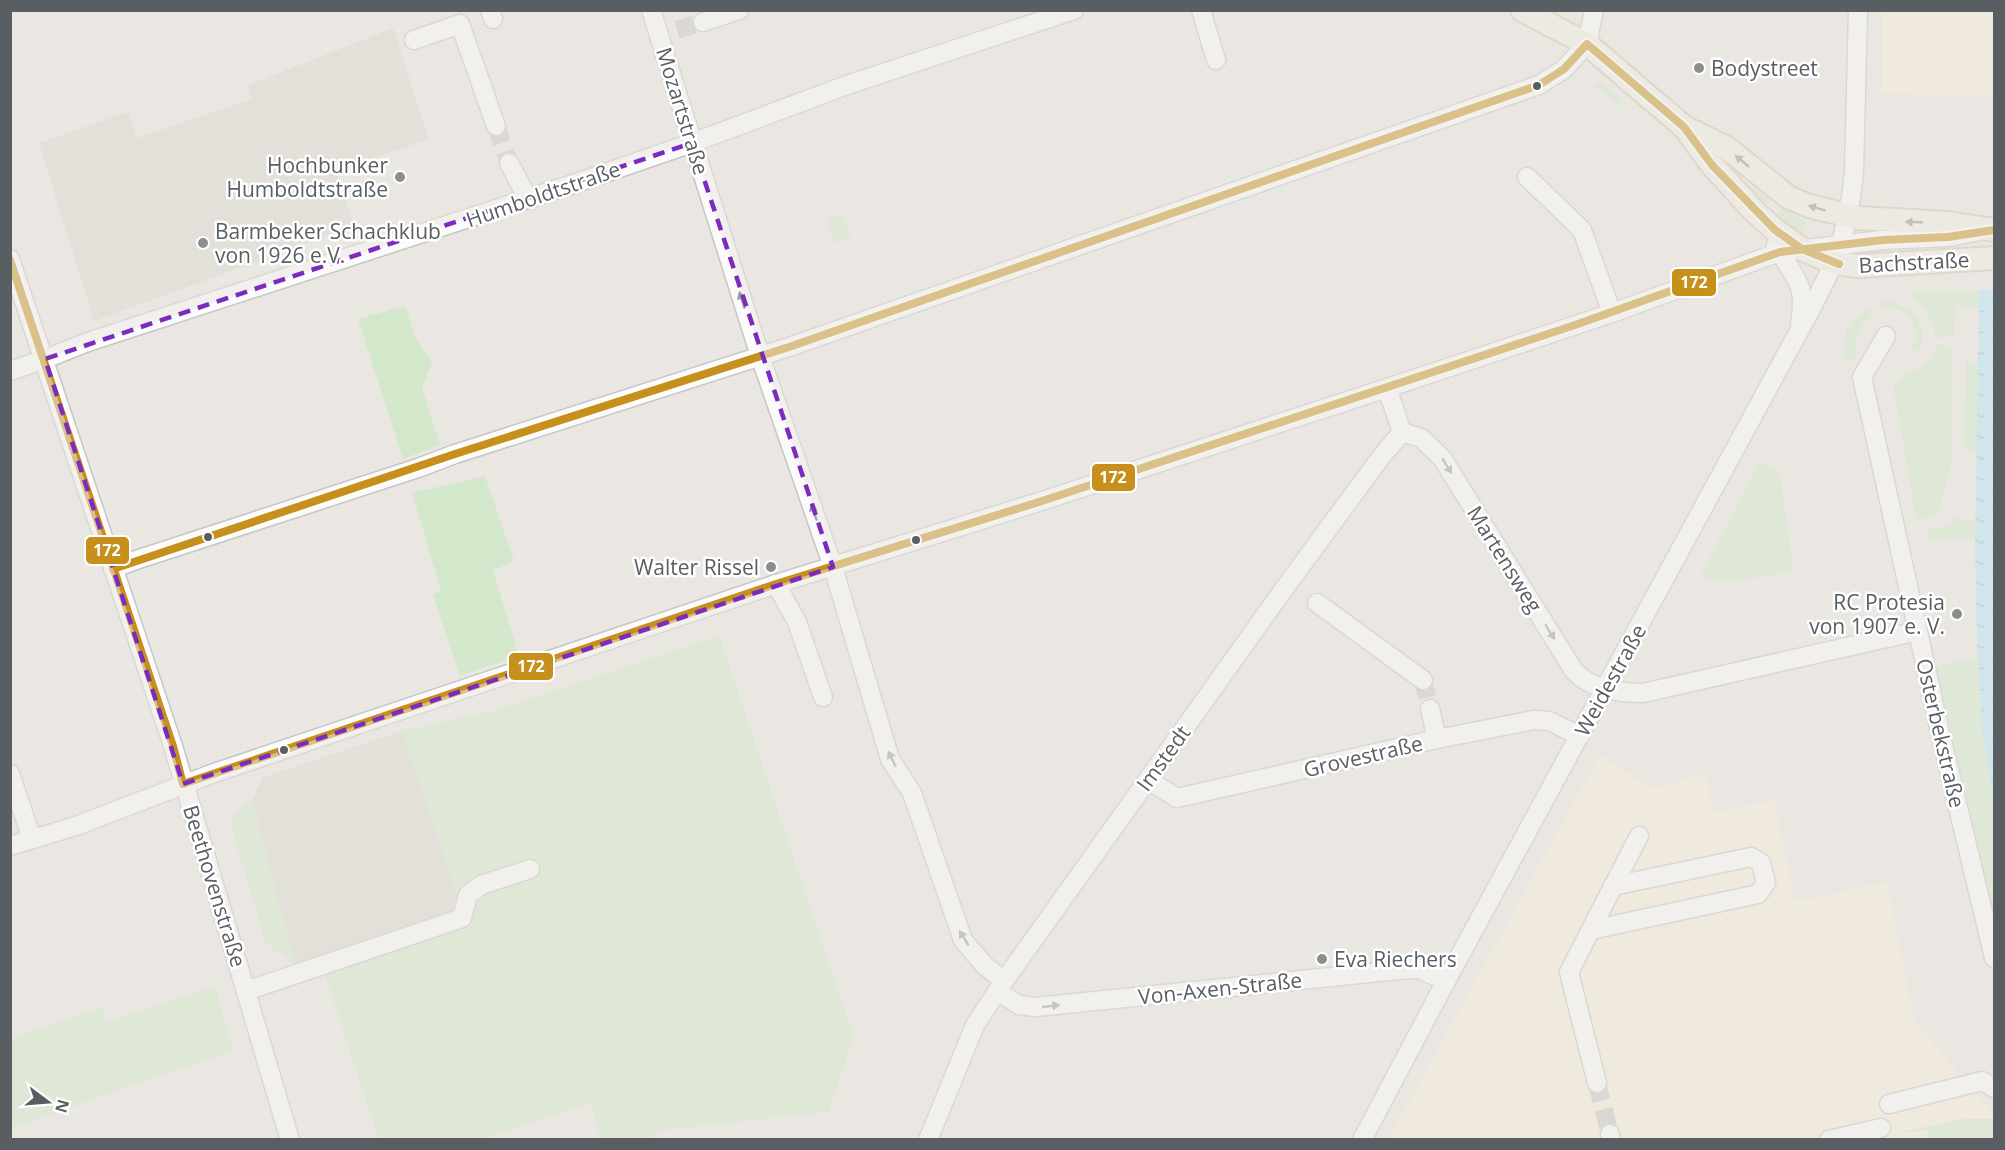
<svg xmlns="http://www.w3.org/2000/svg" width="2005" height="1150" font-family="'Open Sans',sans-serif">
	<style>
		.commercial { fill: #f6ebd9 }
		.education { fill: #dcd7d1 }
		.green { fill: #d3e8cb }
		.water { fill: url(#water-ripples) }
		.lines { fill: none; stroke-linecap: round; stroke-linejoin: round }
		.minor-tunnel { stroke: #c6c5c2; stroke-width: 18; stroke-dasharray: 18 9; stroke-linecap: butt }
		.minor-casing { stroke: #c6c6c5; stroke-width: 21 }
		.major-casing { stroke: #d5c4ad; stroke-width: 26 }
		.minor { stroke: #fcfbfb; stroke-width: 18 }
		.major { stroke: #f2eee5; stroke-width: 22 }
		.bus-1-casing { stroke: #fff; stroke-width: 12 }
		.bus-1 { stroke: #c7901d; stroke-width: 8 }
		.oneway { fill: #8e9090 }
		.oneway2 { fill: #9a9d9f }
		.marked { fill: none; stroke: #7b2cbf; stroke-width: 4.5; stroke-dasharray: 12 8; stroke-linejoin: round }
		.poi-dot { fill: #8b8e8f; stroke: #fff; stroke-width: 2 }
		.bus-dot { fill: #585e62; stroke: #fff; stroke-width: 2 }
		.labels { text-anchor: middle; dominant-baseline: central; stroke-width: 5; stroke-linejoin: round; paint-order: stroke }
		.poi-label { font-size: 21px; fill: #585e62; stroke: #fff; text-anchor: start }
		.street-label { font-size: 21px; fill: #585e62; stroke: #fff }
		.line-badge { stroke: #fff; stroke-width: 2 }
		.badge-label { font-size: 16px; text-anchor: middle; font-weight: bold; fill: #fff }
	</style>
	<defs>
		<pattern id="water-ripples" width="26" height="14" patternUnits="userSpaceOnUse" patternTransform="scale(1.5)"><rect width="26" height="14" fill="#b4e4f6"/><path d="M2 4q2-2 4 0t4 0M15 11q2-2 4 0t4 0" fill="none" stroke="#95bccb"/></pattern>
	</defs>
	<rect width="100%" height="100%" fill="#eae7e2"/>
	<g class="commercial">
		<path d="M1882,11H1994V97L1882,93Z"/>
		<path d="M1600,755L1652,789L1705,774L1714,812L1774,800L1795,902L1887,882L1914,1021L1994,1114V1119H1963L1900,1132L1927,1130L1928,1140H1388Z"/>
	</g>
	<g class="education">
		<path d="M393,28L429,139L335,171L355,226L94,321L39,143L128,112L137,138L251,99L248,85Z"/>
		<path d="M401,731L462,907L295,966L252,800L263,777Z"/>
	</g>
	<g class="green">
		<path d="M1600,82L1621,97L1622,108L1592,84Z"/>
		<path d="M1744,183H1747L1770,200L1762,206L1744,186Z"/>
		<path d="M1784,208L1806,222V229L1801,233L1792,230L1774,216Z"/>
		<path d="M843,214L851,237L835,243L827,220Z"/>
		<path d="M1911,290L1979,291L1980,311L1956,306L1954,335L1936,338C1932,319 1925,308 1910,297Z"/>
		<path d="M1890,301C1915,311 1928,320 1920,349L1915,352L1910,348L1917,337L1911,317C1901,310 1893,307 1881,310V302Z"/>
		<path d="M405,306L417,341L432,362L422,388L440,445L403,459L358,319Z"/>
		<path d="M1870,308L1873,315C1857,326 1855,337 1856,357L1852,362L1845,355C1842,332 1848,319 1870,308Z"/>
		<path d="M1936,344L1952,349L1951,469L1938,512L1932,516L1916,521L1893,386C1907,367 1932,372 1936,344Z"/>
		<path d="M1966,360L1978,365L1977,455L1964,447Z"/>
		<path d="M1759,461L1780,472L1794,572L1717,583L1701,575Z"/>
		<path d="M485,476L514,561L493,571L519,656L460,676L433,595L441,590L412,493Z"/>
		<path d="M1952,517L1975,522V538L1927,541V530L1952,524Z"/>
		<path d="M719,635L854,1037L829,1112L655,1131V1139L601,1140L591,1104L483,1139H379L319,957L462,907L401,731L495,710Z"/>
		<path d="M1977,658L1981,716L1994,809V932L1933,667Z"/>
		<path d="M252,800L295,966L265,942L230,822L234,813Z"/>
		<path d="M216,986L233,1051L11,1128V1038L102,1007L107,1021Z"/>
		<path d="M1963,1119H1994V1139H1928L1927,1130L1892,1134Z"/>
	</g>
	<path class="water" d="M1994,290V809L1981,716L1977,641L1975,547L1979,291Z"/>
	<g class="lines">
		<g class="minor-tunnel">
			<path d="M677,30L703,22"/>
			<path d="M496,126L509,163"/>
			<path d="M1423,680L1430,709"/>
			<path d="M1597,1083L1610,1134"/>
		</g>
		<g class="minor-casing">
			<g id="minor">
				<path d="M490,10L493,19"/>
				<path d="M651,10L760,356L833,567L890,759L912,793L963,940L984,965L1004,981"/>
				<path d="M1201,10L1216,60"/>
				<path d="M703,22L739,10"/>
				<path d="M414,40L460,24L496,126"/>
				<path d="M509,163L528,199"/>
				<path d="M1527,177L1582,230L1612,313"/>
				<path d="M1776,245C1793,278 1808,282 1800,323"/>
				<path d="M10,259L173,746L290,1140"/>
				<path d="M1886,336L1862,377L1940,732L1994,958"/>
				<path d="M10,371L45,359L88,342L576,183L692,143L847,85L1074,10"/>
				<path d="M1387,388L1402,432"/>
				<path d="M1402,432L1421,438L1442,458L1574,671C1590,689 1621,693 1643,693L1918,631"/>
				<path d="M113,569L133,561L418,468L455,454L789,347L1539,85L1564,69L1587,44L1594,10"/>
				<path d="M776,584L797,622L823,697"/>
				<path d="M1317,603L1423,680"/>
				<path d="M1430,709L1437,739"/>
				<path d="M10,774L32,839"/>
				<path d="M1148,780L1177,798L1437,739L1534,720L1549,721L1580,736"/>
				<path d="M10,846L76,826L214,773L776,584L1042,501L1387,388L1612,313L1780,252L1883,240L1948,237L1980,231"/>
				<path d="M1591,930L1758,894L1766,883L1761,863L1751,857L1613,886"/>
				<path d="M246,991L462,918L468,895L481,885L530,869"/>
				<path d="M997,991L1019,1005L1036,1007L1409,969H1419L1446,981"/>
				<path d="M1597,1083L1569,972L1639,836"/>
				<path d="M1889,1104L1982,1081L1994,1088"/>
				<path d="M1610,1134L1611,1140"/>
				<path d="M928,1140L975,1025L1004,981L1289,582L1381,457L1402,432"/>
				<path d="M1362,1140L1446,981L1811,309L1834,263L1841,245L1851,198L1854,172L1858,10"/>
				<path d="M1829,1140L1881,1128"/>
			</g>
		</g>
		<g class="major-casing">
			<g id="major">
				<path d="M1522,10L1587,44L1684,127L1712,165L1753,210L1775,230L1802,249L1834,263L1859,266L1994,258"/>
				<path d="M1688,129L1727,148L1788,197L1809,206L1859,218L1948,223L1994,230"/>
			</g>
		</g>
		<use href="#minor" class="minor"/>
		<use href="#major" class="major"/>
		<g class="bus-1-casing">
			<g id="bus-1">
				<path d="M10,260L173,746L183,784L776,584L1042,501L1575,325L1780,252L1883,240L1948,237L1994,230"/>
				<path d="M113,569L455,454L789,347L1539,85L1564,69L1587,44L1684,127L1712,165L1775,230L1802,249L1839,264"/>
			</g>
		</g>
		<use href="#bus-1" class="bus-1"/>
	</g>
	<defs><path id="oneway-solid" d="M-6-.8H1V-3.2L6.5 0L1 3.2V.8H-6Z" transform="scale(1.5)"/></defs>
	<g class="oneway">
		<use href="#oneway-solid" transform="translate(1742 161) rotate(-140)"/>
		<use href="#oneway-solid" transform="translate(1817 208) rotate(-163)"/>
		<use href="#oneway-solid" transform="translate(1914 222) rotate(-178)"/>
	</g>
	<g class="oneway2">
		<use href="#oneway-solid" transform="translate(742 300) rotate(-108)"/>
		<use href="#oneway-solid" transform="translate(1447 466) rotate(58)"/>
		<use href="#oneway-solid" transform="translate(814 512) rotate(-109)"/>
		<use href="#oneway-solid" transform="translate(1550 632) rotate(58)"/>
		<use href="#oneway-solid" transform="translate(892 759) rotate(-116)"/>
		<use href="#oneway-solid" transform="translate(964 938) rotate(-121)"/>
		<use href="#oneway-solid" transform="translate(1051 1006) rotate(-6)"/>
	</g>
	<path d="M0 0H2005V1150H0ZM692,143L833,567L183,784L45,359Z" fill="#eae7e2" fill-opacity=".55" fill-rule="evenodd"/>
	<path class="marked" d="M692,143L833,567L183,784L45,359Z"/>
	<g class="poi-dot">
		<circle cx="1699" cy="68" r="6"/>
		<circle cx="400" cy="177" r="6"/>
		<circle cx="203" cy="243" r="6"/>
		<circle cx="771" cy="567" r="6"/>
		<circle cx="1957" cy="614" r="6"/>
		<circle cx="1322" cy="959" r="6"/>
	</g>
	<g class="bus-dot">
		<circle cx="1537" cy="86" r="5"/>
		<circle cx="208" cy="537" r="5"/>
		<circle cx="916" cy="540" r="5"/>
		<circle cx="284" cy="750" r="5"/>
	</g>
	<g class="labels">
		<g class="poi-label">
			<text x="1711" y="68">Bodystreet</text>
			<text x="388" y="165" text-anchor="end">Hochbunker<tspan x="388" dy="24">Humboldtstraße</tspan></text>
			<text x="215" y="231">Barmbeker Schachklub<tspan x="215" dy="24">von 1926 e.V.</tspan></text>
			<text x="759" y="567" text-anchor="end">Walter Rissel</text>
			<text x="1945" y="602" text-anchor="end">RC Protesia<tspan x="1945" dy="24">von 1907 e. V.</tspan></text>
			<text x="1334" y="959">Eva Riechers</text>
		</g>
		<g class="street-label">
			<text transform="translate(683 111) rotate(73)">Mozartstraße</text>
			<text transform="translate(543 194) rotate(-19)">Humboldtstraße</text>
			<text transform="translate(1914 262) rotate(-3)">Bachstraße</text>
			<text transform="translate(1505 559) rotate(58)">Martensweg</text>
			<text transform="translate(1610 680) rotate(-61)">Weidestraße</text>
			<text transform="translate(1941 733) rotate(77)">Osterbekstraße</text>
			<text transform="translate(1363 756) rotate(-13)">Grovestraße</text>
			<text transform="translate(1163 758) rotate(-54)">Imstedt</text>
			<text transform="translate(215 886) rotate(73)">Beethovenstraße</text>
			<text transform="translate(1220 988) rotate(-6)">Von-Axen-Straße</text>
		</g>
	</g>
	<g class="line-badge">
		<rect x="1671" y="268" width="46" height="29" rx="6" fill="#c7901d"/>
		<rect x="1091" y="463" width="45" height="29" rx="6" fill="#c7901d"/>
		<rect x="85" y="536" width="45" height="29" rx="6" fill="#c7901d"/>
		<rect x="508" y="652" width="46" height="29" rx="6" fill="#c7901d"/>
	</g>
	<g class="badge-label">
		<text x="1694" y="288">172</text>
		<text x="1113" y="483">172</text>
		<text x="107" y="556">172</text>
		<text x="531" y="672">172</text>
	</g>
	<rect width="2005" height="1150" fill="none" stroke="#585e62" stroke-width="24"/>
	<g transform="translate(48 1102) rotate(106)" stroke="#ffffff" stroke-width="4.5" paint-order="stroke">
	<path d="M0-4.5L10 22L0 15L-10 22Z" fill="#585e62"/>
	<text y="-9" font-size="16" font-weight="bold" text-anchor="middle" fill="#585e62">N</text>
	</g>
</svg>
